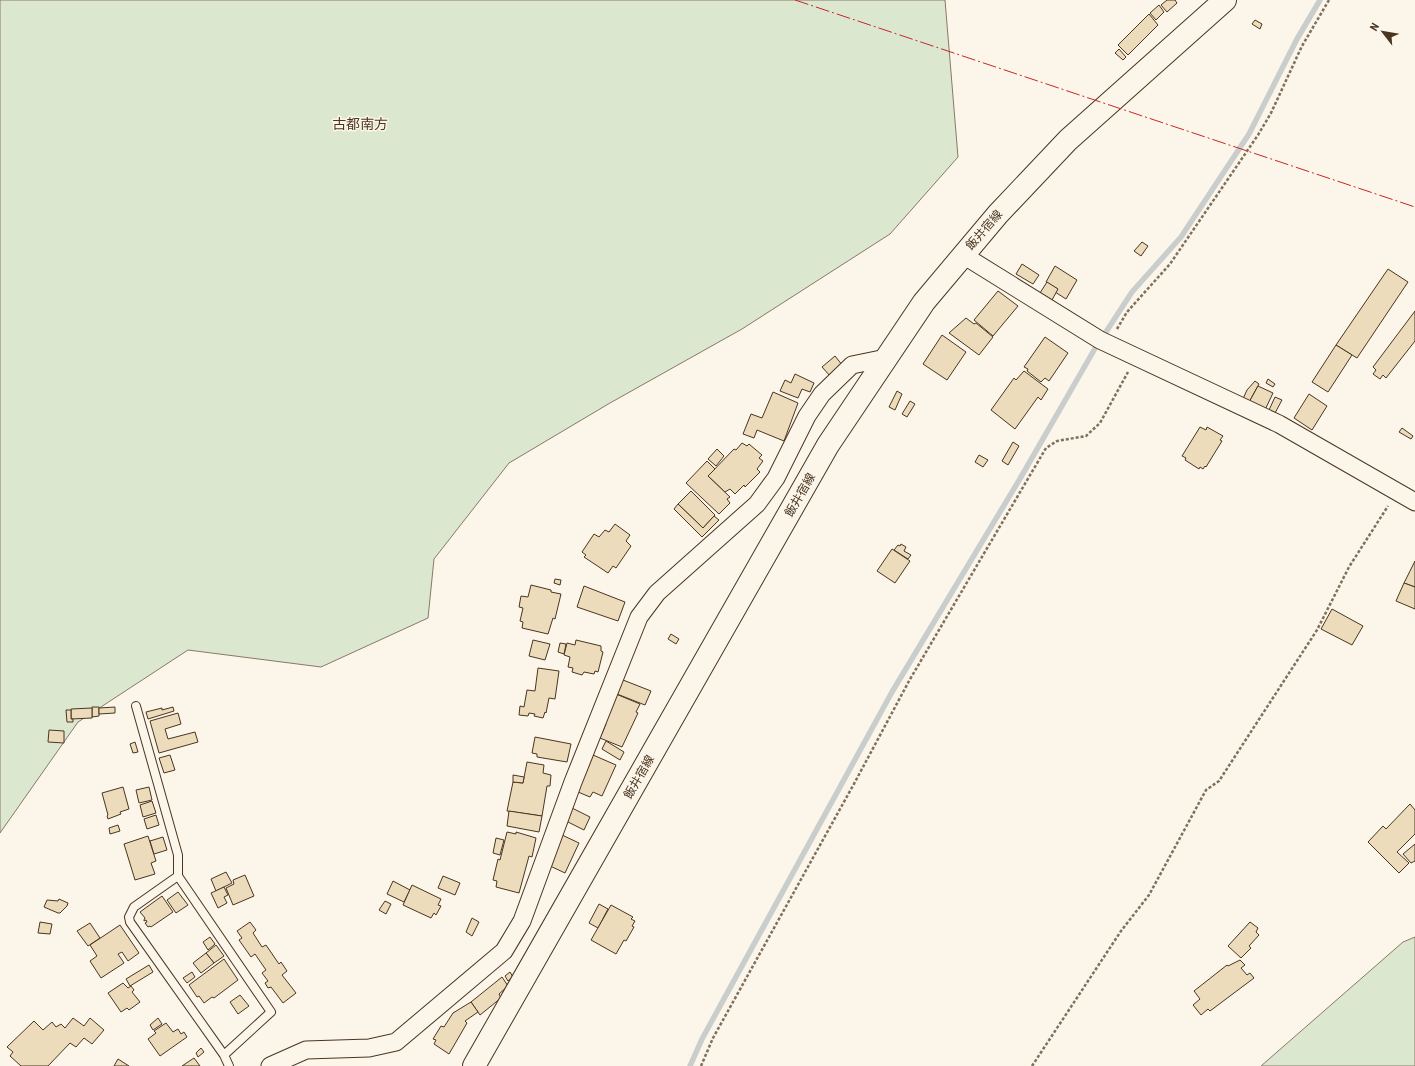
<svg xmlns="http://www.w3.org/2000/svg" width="1415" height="1066" font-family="'Roboto Condensed','Noto Sans JP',sans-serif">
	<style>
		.green { fill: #dce7d0; stroke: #887966 }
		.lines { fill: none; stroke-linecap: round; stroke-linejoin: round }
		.stream { stroke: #c9cecd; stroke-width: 5.5 }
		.building { fill: #ecdcbc; stroke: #4a3520 }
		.lane-casing { stroke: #4a3520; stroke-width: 10 }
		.street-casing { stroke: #4a3520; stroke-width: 19 }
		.primary-casing { stroke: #4a3520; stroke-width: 24 }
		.path { stroke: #7f6f5c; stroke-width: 2.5; stroke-dasharray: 3 2; stroke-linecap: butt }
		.lane { stroke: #fbf6e9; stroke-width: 8 }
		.street { stroke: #fbf6e9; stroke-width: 17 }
		.primary { stroke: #fbf6e9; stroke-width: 22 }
		.power { stroke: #c62828; stroke-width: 1; stroke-dasharray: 14 3 2 3; stroke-linecap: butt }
		.labels { text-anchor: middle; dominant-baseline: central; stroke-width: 3; stroke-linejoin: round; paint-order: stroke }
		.street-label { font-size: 12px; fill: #4a3520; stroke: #fbf6e9 }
		.quarter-label { font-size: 14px; fill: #4a3520; stroke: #fbf6e9 }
	</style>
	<rect width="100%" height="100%" fill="#fbf6e9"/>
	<g class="green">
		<path d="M0,0H945L958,157L890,234L742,329L610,403L509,463L434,559L428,618L321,667L188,650L78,722L0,833Z"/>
		<path d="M1415,937V1066H1261L1403,942Z"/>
	</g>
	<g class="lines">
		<g class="stream">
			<path d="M1104,335L1132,292L1181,237L1249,134L1297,39L1320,0"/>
			<path d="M690,1066L702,1039L892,692L1021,477L1097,345"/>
		</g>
	</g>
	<g class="building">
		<path d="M1167,0H1175L1177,3L1167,12L1161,5Z"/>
		<path d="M1159,5L1164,12L1156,20L1150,13Z"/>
		<path d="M1149,14L1158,25L1128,55L1118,45Z"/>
		<path d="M1255,20L1262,24L1260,29L1252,24Z"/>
		<path d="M1119,49L1126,57L1123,60L1115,53Z"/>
		<path d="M1142,242L1148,246L1141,256L1134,251Z"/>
		<path d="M1022,264L1039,275L1033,284L1016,274Z"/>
		<path d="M1055,266L1077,280L1066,299L1055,292L1058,289L1046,282Z"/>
		<path d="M1388,269L1408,282L1357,358L1336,345Z"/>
		<path d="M1047,282L1058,289L1052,300L1040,293Z"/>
		<path d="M998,291L1018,306L993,336L974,320Z"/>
		<path d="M1415,311V341L1386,378L1383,375L1380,379L1373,374L1376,370L1373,367Z"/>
		<path d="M966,318L974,324L976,323L993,337L979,355L949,333Z"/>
		<path d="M942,335L966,352L947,380L923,364Z"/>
		<path d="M1045,337L1068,353L1049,381L1045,378L1041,382L1027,371L1028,369L1024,367Z"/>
		<path d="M1336,345L1352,355L1328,392L1312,382Z"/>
		<path d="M835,356L843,366L831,377L822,367Z"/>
		<path d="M1024,371L1048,389L1041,400L1038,397L1015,429L991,410L1014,378L1016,380Z"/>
		<path d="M795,374L814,383L810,392L802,389L798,398L780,391L785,380L791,383Z"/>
		<path d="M1268,379L1275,384L1273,387L1266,383Z"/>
		<path d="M1255,381L1259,384L1248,404L1242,401L1247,390Z"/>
		<path d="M1258,386L1273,393L1264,412L1248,404Z"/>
		<path d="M897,391L902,394L895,410L889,407Z"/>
		<path d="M773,392L798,403L784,441L757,430L754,438L743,434L751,414L762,418Z"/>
		<path d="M1309,394L1327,406L1312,430L1294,418Z"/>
		<path d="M1275,397L1282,400L1275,413L1269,410Z"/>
		<path d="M910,401L915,404L907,417L902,414Z"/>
		<path d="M1200,427L1206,430L1207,427L1223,436L1220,440L1222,441L1206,467L1205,466L1203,469L1200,467L1199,469L1185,460L1186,458L1182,456Z"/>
		<path d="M1402,428L1413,436L1411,439L1399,432Z"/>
		<path d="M1013,442L1019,446L1008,465L1002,461Z"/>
		<path d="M742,443L747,446L749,444L762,455L759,458L763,461L757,469L760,472L745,487L744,485L735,494L730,489L725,492L708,476L734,449L736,450Z"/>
		<path d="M717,449L724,456L716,466L708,459Z"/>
		<path d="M979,455L988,460L983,467L975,462Z"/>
		<path d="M707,461L715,469L708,476L730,497L727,499L730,503L719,514L686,483Z"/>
		<path d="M691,491L715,515L703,528L678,504Z"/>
		<path d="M678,504L703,528L714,516L719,520L702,537L674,509Z"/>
		<path d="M615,524L630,535L626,541L631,546L616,568L613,566L608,573L584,557L586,555L582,552L594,534L599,537L605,530L609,532Z"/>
		<path d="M901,544L906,547L904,551L911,555L908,559L894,550L898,545L900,546Z"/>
		<path d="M892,549L910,561L895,583L877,571Z"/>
		<path d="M1415,561V587L1404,583Z"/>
		<path d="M555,579L561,580L560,585L554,583Z"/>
		<path d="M1404,583L1415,587V609L1396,601Z"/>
		<path d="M531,585L551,590V592L561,594L555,619L553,618L548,634L522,628L523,622L520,621L523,608L519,607L521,596L528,597Z"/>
		<path d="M584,586L625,602L618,621L577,607Z"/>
		<path d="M1332,609L1363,626L1352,645L1321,629Z"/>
		<path d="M671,634L679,639L676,644L668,639Z"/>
		<path d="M533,640L550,644L545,660L529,656Z"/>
		<path d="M576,640L601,646V651L603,652L598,672L595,671L594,674L584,672L582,675L572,672L573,668L568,667L570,657L564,655L567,643L575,645Z"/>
		<path d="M560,643L566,644L564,654L558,652Z"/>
		<path d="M538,668L559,671L555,699L549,698L546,713L545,712L543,718L534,716L535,714L529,713L528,716L519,715L520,706L524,707L527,690L535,691Z"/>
		<path d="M623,680L651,691L645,705L617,694Z"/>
		<path d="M616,694L640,704L636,712L638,713L622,747L600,738L606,724L603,723Z"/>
		<path d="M92,707H99V716L92,717Z"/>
		<path d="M115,707V713L99,714V708Z"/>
		<path d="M173,707L174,711L148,719L146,712L162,708V710Z"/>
		<path d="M92,708V718L71,719V709Z"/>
		<path d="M66,710H71V719H73V722H67Z"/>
		<path d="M178,713L181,724L165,729L168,739L195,732L198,742L159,753L150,721Z"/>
		<path d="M49,730L64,731V743L48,742Z"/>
		<path d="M535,737L571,744L567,762L537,757V754L532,753Z"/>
		<path d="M606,741L624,752L620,760L602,749Z"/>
		<path d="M135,742L138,752L133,753L130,744Z"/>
		<path d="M170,755L175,770L164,773L159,758Z"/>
		<path d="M593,755L616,765L602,796L593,792L590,797L578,792Z"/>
		<path d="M527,762L544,765L543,773L551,775L550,786H547L542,816L507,811L513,782L523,783Z"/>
		<path d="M513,775L524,777L523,783L513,782Z"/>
		<path d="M123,787L129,809L120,812L121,814L108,819L107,816L108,815L102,793Z"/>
		<path d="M149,787L152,800L139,803L136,790Z"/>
		<path d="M152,801L156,813L143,817L140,805Z"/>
		<path d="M1410,804L1415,810V834L1397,852L1409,863L1399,873L1368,842L1383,826L1386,829Z"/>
		<path d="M572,808L590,817L584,830L566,821Z"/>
		<path d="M509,811L542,816L539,832L507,826Z"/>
		<path d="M156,815L159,825L147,829L144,819Z"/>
		<path d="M118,825L120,831L110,834L109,828Z"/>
		<path d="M507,832L516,834V832L536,838L532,857L529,856L519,893L496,887L497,881L493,880L498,859L500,860Z"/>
		<path d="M562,835L579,843L565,873L548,865Z"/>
		<path d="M148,836L156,861L151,863L155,874L135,880L124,844Z"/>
		<path d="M163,837L167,850L154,854L150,841Z"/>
		<path d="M496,838L504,840L500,855L493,853Z"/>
		<path d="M1415,844V861L1411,863L1403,854Z"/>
		<path d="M226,872L232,883L216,891L211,879Z"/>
		<path d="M245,875L254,896L233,905L226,888L234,884L233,880Z"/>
		<path d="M443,876L460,883L455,895L438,888Z"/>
		<path d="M393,881L410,890L404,902L387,894Z"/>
		<path d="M412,885L441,899L438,905L441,906L436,915L434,913L431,918L403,905Z"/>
		<path d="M224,887L228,895L224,897L227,903L218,908L211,893Z"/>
		<path d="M178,892L188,905L176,913L167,900Z"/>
		<path d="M162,896L173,912L151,927L150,926L148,927L145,923L147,922L146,920L144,921V920L145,918L140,912Z"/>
		<path d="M59,899L68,903L67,906L60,913H58L44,907L47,900L58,901Z"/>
		<path d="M385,901L391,904L386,914L379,910Z"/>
		<path d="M599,904L608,909L598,928L589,923Z"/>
		<path d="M611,905L633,917L631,919L635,921L632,926L634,927L626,941L624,940L616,954L591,940Z"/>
		<path d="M472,918L479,922L472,936L466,932Z"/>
		<path d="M40,922L52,924L50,934L38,933Z"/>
		<path d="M250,922L256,930L253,933L262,947L266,945L279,964L281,962L287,971L282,975L296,993L283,1003L271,987L268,988L265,983L268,981L262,973L266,970L255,954L251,957L239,940L242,938L237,931Z"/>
		<path d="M1250,922L1258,928L1256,932L1259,935L1249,946L1251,948L1241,958L1228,946Z"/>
		<path d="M90,923L100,938L88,946L77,931Z"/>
		<path d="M120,925L139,953L128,961L122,952L118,954L124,963L101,978L90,961L97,956L90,945Z"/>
		<path d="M210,937L215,944L208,950L203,942Z"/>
		<path d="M216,945L224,956L214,963L206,953Z"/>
		<path d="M206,953L214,963L201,973L193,963Z"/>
		<path d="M224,959L238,980L214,998L212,997L204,1003L199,996L197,997L189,985Z"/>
		<path d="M1240,960L1245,965L1241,968L1247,975L1250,973L1254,978L1210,1011L1208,1009L1201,1015L1193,1005L1200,999L1194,991L1227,965L1228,966Z"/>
		<path d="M149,965L153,972L130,986L126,979Z"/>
		<path d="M192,972L195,977L187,983L183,978Z"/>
		<path d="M510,972L513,977L508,981L505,976Z"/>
		<path d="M502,977L508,986L499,994L501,998L480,1015L471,1002Z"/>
		<path d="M123,983L128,988L131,986L134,990L132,992L140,1002L129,1010L127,1008L121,1012L108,993Z"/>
		<path d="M240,995L249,1006L238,1014L230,1002Z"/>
		<path d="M471,1002L478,1012L465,1021L467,1023L449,1054L434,1044L436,1040L433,1039L441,1026L444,1027L453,1013Z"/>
		<path d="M73,1018L84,1026L90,1018L104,1030L92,1044L84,1038L76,1047L70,1043L48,1066H21L10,1056L13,1052L7,1047L34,1021L43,1030L52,1022L56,1027L61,1024L65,1028Z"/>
		<path d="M158,1018L162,1024L153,1030L150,1025Z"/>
		<path d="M166,1023L173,1032L178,1029L181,1034L184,1032L187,1037L160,1056L148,1039L156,1033L154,1031Z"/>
		<path d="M201,1048L204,1052L198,1057L196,1053Z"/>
		<path d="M194,1058L200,1066H182Z"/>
		<path d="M118,1059L129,1066H114Z"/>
	</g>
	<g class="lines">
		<g class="lane-casing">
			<g id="lane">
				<path d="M136,706L178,855V876"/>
				<path d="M224,1055L271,1012L178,876L134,907L129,917L130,922L224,1055L229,1066"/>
			</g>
		</g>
		<g class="street-casing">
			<g id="street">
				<path d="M963,255L1100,340L1279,424L1415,502"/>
				<path d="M270,1066L306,1050L369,1048L396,1042L504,951L522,921L573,782L639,617L657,593L757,504L776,478L807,416L822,394L852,365L886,358"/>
			</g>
		</g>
		<g class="primary-casing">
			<path id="primary" d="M474,1066L828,445L924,302L998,214L1068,140L1225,0"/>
		</g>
		<g class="path">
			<path d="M1117,329L1127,312L1170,264L1258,135L1271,113L1302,46L1329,0"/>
			<path d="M701,1066L713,1038L855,782L909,681L1046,448L1057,441L1086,436L1100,423L1128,372"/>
			<path d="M1032,1066L1121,931L1149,895L1206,790L1219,781L1317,630L1349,567L1388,506"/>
		</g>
		<use href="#lane" class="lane"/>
		<use href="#street" class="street"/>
		<use href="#primary" class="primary"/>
		<path class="power" d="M795,0L1415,207"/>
	</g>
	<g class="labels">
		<g class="street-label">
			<text transform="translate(984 230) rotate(-49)">飯井宿線</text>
			<text transform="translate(800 495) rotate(-60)">飯井宿線</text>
			<text transform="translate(639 777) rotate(-60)">飯井宿線</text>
		</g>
		<g class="quarter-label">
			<text x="360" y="124">古都南方</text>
		</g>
	</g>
	<g transform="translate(1383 32) rotate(301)" stroke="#fbf6e9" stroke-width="3" paint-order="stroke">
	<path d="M0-3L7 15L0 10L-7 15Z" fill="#4a3520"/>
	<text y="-6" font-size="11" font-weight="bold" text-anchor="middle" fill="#4a3520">N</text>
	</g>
</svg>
